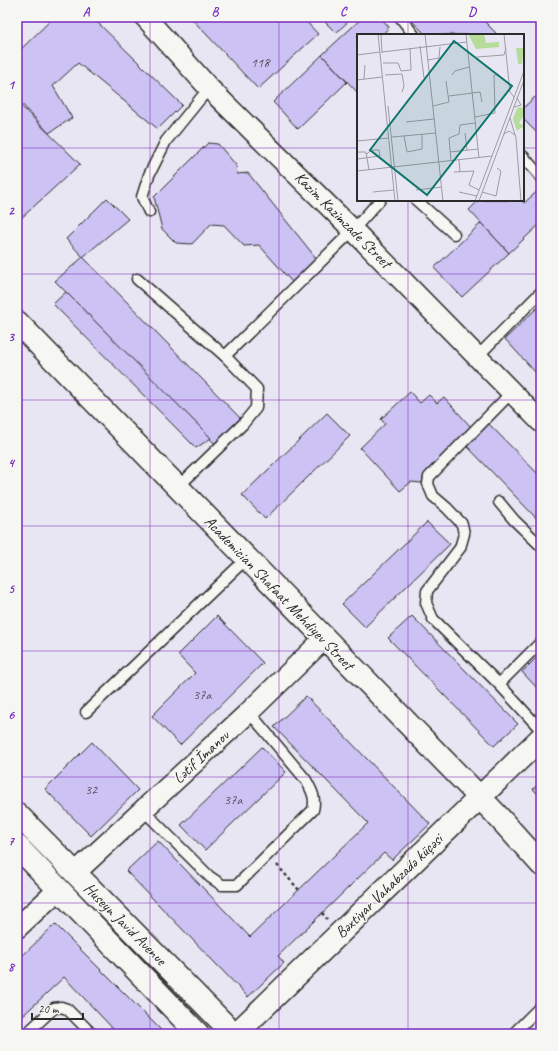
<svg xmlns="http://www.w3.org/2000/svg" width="558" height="1051" font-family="Caveat,sans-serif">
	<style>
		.building { fill: #ccc2f4; stroke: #2b2b2b }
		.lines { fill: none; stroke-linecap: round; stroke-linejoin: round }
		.service-casing { stroke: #2b2b2b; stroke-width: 13 }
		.minor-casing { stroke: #2b2b2b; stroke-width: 23 }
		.tertiary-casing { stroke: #2b2b2b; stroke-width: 25 }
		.primary-casing { stroke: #2b2b2b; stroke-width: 25 }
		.path { stroke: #2b2b2b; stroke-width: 2.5; stroke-dasharray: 3 3; stroke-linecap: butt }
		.service { stroke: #f6f6f2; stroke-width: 10 }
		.minor { stroke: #f6f6f2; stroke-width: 20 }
		.tertiary { stroke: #f6f6f2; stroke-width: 22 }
		.primary { stroke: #f6f6f2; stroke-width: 22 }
		.grid { fill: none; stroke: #7b2cbf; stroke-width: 1; stroke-opacity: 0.55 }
		.labels { text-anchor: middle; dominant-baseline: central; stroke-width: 3; stroke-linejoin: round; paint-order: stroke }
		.number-label { font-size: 14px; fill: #53515d }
		.street-label { font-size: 16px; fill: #2b2b2b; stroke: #f6f6f2 }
		.inset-road { fill: none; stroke: #9d9ba3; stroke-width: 1 }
		.view { fill: #0f766e; fill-opacity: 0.15; stroke: #0f766e; stroke-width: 2 }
		.inset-edge { fill: none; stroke: #2b2b2b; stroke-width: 2 }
		.neatline { fill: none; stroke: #7b2cbf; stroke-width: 1.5 }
		.grid-label { font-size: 13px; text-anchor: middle; font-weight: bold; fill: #7b2cbf }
	</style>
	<rect width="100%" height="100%" fill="#e9e6f3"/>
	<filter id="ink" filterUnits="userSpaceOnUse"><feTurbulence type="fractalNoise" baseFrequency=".025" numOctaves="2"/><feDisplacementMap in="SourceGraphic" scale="8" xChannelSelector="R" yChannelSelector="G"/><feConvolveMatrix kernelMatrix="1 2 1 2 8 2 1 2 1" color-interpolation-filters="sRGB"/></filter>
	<g filter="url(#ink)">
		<g class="building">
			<path d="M54,17H92L182,105L158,129L78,63L53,86L72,118L49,133L17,99V53Z"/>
			<path d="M190,17H302L318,34L258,89Z"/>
			<path d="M320,17H353L336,33Z"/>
			<path d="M363,17H380L389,27L382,35H358V93L322,55Z"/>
			<path d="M408,17H480L496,33L493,35H426Z"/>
			<path d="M322,55L347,82L298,129L273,102Z"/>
			<path d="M535,97L541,103V137L523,119V108Z"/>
			<path d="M17,102L80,164L17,222Z"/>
			<path d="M208,143L218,144L236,165L237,174L248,173L316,258L292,282L259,245L244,246L224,225L211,224L192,244L176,243L162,229L154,197Z"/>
			<path d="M541,188V223L509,253L469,210L479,200H522L524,203Z"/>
			<path d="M107,198L128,219L83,257L66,239Z"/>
			<path d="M481,223L509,253L462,297L434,268Z"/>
			<path d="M83,257L242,420L217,446L55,281Z"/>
			<path d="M66,292L211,438L196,448L53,304Z"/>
			<path d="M541,304V369L536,373L505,339Z"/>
			<path d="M410,392L420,403L429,395L437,403L444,397L471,427L452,445L454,448L421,483L411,482L400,491L360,448L385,424L381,419Z"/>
			<path d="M327,413L350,436L265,519L242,495Z"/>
			<path d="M488,423L541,477V523L465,444Z"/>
			<path d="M427,522L450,544L365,627L342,604Z"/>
			<path d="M217,616L263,663L180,745L152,716L195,673L178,655Z"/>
			<path d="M412,616L518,724L494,746L388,638Z"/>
			<path d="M541,653V692L522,672Z"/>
			<path d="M306,696L430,824L392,860L384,853L278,956L284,963L248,997L126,871L158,841L250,937L368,823L274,727Z"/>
			<path d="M92,742L138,790L91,836L45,789Z"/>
			<path d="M262,747L286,772L205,850L181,825Z"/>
			<path d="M541,782V797L533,789Z"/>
			<path d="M55,924L165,1034H118L64,977L17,1021V961Z"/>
		</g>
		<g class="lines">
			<g class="service-casing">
				<g id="service">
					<path d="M400,17L414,35"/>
					<path d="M523,156L541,177"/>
					<path d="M416,200L454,234"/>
					<path d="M149,212L142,197L149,175L166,141L209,88"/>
					<path d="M137,279L225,356L257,389L256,408L243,424L177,488"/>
					<path d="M225,356L353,230L380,200"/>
					<path d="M478,356L541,292"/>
					<path d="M512,392L429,477L428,484L433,496L447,508L462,524L464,534L460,548L427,591L426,603L433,619L499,684L541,730"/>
					<path d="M499,502L514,520L541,546"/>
					<path d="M499,684L541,642"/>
					<path d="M86,712L246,559"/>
					<path d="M143,810L210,877L222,885H237L313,810C316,798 312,791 306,780L249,712"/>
					<path d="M26,1034L54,1008L61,1007L67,1009L92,1034"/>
					<path d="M513,1034L541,1006"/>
				</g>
			</g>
			<g class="minor-casing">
				<g id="minor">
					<path d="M145,17L209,88L353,230L541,422"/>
					<path d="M75,873L249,712L324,639"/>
					<path d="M17,928L59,889"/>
				</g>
			</g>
			<g class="tertiary-casing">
				<g id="tertiary">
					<path d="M17,322L494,812L541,864"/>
					<path d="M236,1034L541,738"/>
				</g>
			</g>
			<g class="primary-casing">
				<g id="primary">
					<path d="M17,814L234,1034"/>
					<path d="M17,846L198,1034"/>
				</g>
			</g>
			<g class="path">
				<path d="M277,865L299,890"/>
				<path d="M322,913L327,919"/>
			</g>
			<use href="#service" class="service"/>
			<use href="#minor" class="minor"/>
			<use href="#tertiary" class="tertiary"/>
			<use href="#primary" class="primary"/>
		</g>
	</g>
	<path class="grid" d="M150,17V1034M279,17V1034M408,17V35M17,148H358M523,148H541M408,200V1034M17,274H541M17,400H541M17,526H541M17,651H541M17,777H541M17,903H541"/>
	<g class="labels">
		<g class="number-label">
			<text x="260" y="62">118</text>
			<text x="202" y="694">37a</text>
			<text x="91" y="789">32</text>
			<text x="233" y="799">37a</text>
		</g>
		<g class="street-label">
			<text transform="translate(343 220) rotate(45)">Kazim Kazimzade Street</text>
			<text transform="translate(279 593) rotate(46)">Academician Shafaat Mehdiyev Street</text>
			<text transform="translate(201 757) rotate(-43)">Lətif İmanov</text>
			<text transform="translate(389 886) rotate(-44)">Bəxtiyar Vahabzadə küçəsi</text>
			<text transform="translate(125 924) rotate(45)">Huseyn Javid Avenue</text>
		</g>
	</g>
	<g transform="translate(357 34)">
		<rect width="167" height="167" fill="#e9e6f3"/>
		<path d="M111,0H127L129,9L142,8V13L119,15ZM159,14H167L165,30H161ZM164,73L167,75V81L162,89L167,92L160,97L156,85L160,74Z" fill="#b5dc98"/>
		<path class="inset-road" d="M21,0L38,167M24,0L25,19M68,0L86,167M109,0L122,124M147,0L153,58L157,63M63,12L67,44M25,18L110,8M0,21L23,18M120,23L147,21L149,14M71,26L82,24L83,13M26,29H41L44,37L54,36L53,14M28,41L45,40L47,52L45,58M95,41L98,37L112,33M7,45L8,31M0,46L25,43M92,62L123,58L125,68M31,72L41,167M76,72L92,68L89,47M157,73L164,71L160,64M118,83L138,79L137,41H142M153,84L159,104L164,167M49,88L77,85M108,99L110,116M147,100L152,97L158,101M47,102L50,118L65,115V101M35,103L79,99M0,107L32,104M0,118H9L12,136M93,118L121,115M0,125L23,122L22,116H14L10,120M102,126L103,138M94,127L92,104L102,100L103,91L118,89M0,137L135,122M97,138L117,137L112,151L122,156M59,156L85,153M16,158L37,156M102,158L120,162M125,158L139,162L144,137L140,134M118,167L167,37M122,167L167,46"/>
		<path class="view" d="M97,7L155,52L70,161L13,116Z"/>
		<rect width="167" height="167" class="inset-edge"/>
	</g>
	<rect width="558" height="1051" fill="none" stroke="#f6f6f2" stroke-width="44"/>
	<path d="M32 1013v6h51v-6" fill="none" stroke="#2b2b2b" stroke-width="2"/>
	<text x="38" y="1013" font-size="12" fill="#2b2b2b" stroke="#f6f6f2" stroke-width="3" paint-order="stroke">20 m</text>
	<rect x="22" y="22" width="514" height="1007" class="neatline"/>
	<g class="grid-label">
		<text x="86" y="16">A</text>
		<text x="215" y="16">B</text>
		<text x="343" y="16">C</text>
		<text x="472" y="16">D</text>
		<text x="11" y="89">1</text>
		<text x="11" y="215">2</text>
		<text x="11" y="341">3</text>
		<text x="11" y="467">4</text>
		<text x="11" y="593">5</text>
		<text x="11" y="719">6</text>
		<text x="11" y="845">7</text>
		<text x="11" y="971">8</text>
	</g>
</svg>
